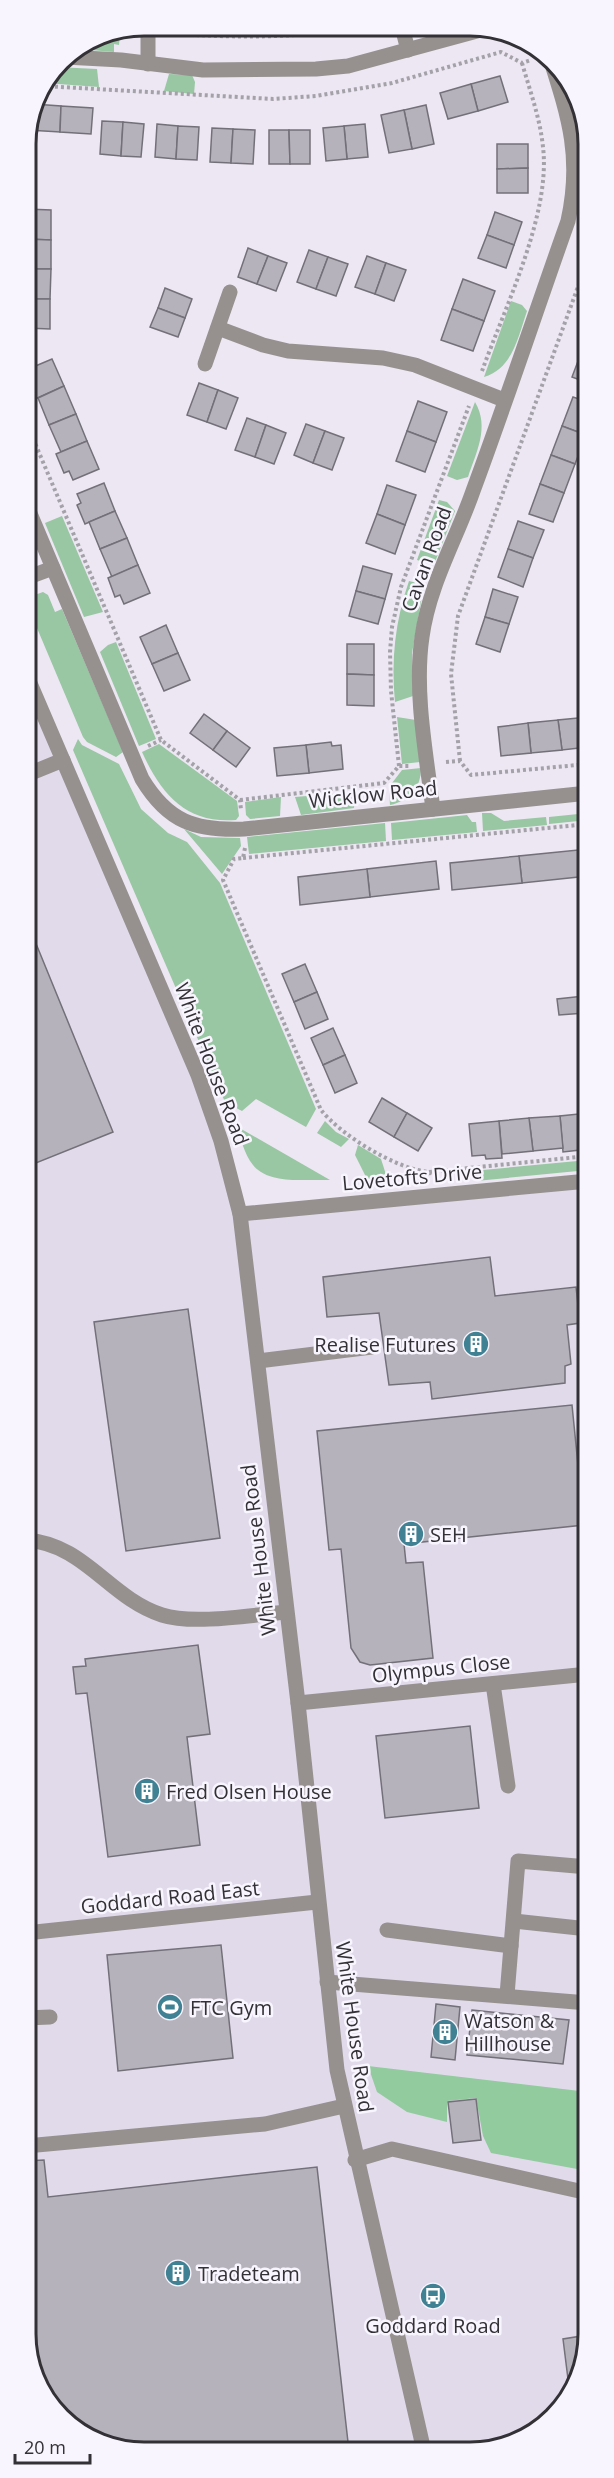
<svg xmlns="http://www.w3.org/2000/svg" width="614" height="2478" font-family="'Open Sans',sans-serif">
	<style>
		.built { fill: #e1daeb }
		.green { fill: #99c6a3 }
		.forest { fill: #91cb9e }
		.building { fill: #b6b2bc; stroke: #747079; stroke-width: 1.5 }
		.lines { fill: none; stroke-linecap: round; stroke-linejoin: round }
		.path { stroke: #a5a1a9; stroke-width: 4; stroke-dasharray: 3 3; stroke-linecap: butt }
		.minor { stroke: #96918f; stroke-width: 15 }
		.labels { text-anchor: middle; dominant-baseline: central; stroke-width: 5; stroke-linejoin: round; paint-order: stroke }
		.street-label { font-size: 20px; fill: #333135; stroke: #f9f5fe }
		.poi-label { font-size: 20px; fill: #333135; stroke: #f9f5fe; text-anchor: start }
		.rim { fill: none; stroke: #333135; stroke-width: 3 }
	</style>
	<rect width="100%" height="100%" fill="#ece7f2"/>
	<path class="built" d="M26,674L180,1032L240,1213L588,1180V2341L559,2412L485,2451L121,2450L60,2417L27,2349Z"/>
	<g class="green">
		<path d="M108,33H120L119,45L114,44V52L78,49L99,34Z"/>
		<path d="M56,67L97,69L99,87L45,83Z"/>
		<path d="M169,74L192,75L195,82L194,94L164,91Z"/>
		<path d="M511,301L522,305L527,311C518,337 513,368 484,377Z"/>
		<path d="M475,402C490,427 476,453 468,477L457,480L447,476Z"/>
		<path d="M439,500L447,502L455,511L435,562L427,563L417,560Z"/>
		<path d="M62,516L103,612L84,617L45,523Z"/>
		<path d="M409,581L417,583L423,591L412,653L413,696L395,702C391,660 395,621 409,581Z"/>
		<path d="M43,592L48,595L55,612L62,609L123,752L116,757L87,742L83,737L26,602L29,597Z"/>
		<path d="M116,642L156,739L139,746L100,652L108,645Z"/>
		<path d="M397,717L416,720L420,762L402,764Z"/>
		<path d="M78,739L82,745L119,764L141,809L168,833L187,842L220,883L316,1109L306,1127L256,1099L242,1111L225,1102L73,750Z"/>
		<path d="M159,744L237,801L239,816L236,820C186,824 161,794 142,752Z"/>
		<path d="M421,768C421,788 409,801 390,805L389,787L402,770Z"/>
		<path d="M355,792L354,808L301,815L295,797Z"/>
		<path d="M281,797L280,816L250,819L246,815L245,802Z"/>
		<path d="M482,813H491L504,821L546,817L547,825L483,831Z"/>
		<path d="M588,813V820L549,824V817Z"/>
		<path d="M467,815L472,822H476L477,832L392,840L391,823Z"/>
		<path d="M385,823L386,841L249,854L247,837Z"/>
		<path d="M184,829L201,837L240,838L241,846L222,874Z"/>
		<path d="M325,1121L336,1132L349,1139L341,1147L317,1133Z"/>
		<path d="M236,1126L330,1180C307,1179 269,1185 253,1165C244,1154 241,1138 236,1126Z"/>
		<path d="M358,1145L381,1159L389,1184L369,1183L355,1155Z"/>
		<path d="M588,1160V1170L476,1181L472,1171Z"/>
	</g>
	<path class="forest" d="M368,2066L588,2092V2171L491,2153L483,2136L476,2098L447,2101V2122L407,2112L377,2092Z"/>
	<g class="building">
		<path d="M500,76L508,102L478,111L471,84Z"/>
		<path d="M471,84L478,111L448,119L440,93Z"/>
		<path d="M33,104L61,106L60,132L28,130Z"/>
		<path d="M426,105L434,144L412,149L404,110Z"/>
		<path d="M61,106L93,108L91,134L60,132Z"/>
		<path d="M404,110L412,149L389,153L381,115Z"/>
		<path d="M102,121L123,122L121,156L100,154Z"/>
		<path d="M123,122L144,124L141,157L121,156Z"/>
		<path d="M157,124L178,126L176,159L155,157Z"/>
		<path d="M365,124L368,157L347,159L344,126Z"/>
		<path d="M178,126L199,127L197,160L176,159Z"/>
		<path d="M344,126L347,159L326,161L323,128Z"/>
		<path d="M212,128L233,129L231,163L210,162Z"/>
		<path d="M233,129L255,130L253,164L231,163Z"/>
		<path d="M269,130H289L290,164H269Z"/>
		<path d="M289,130H310V164H290Z"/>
		<path d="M497,144H528V168L497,169Z"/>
		<path d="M528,168V193H497V169Z"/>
		<path d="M26,209L51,210V240L26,239Z"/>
		<path d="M495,212L522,222L514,245L487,235Z"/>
		<path d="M487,235L514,245L506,268L478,258Z"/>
		<path d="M26,239L51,240V269H26Z"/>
		<path d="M248,248L268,256L257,284L238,277Z"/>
		<path d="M309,250L328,257L316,289L297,282Z"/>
		<path d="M268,256L287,263L276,291L257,284Z"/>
		<path d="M367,256L386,263L375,294L355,287Z"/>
		<path d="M328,257L348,264L336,296L316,289Z"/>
		<path d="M386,263L406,270L394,301L375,294Z"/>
		<path d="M26,269H51L50,299H26Z"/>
		<path d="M463,279L495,291L484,321L452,309Z"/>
		<path d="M165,288L192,299L185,318L158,308Z"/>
		<path d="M26,299H50V329L26,328Z"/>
		<path d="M158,308L185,318L178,337L150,327Z"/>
		<path d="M452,309L484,321L473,351L441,340Z"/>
		<path d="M583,348L588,350V383L572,377Z"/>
		<path d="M52,359L64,386L33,400L26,382L30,379L26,370Z"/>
		<path d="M199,383L218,390L207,422L187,415Z"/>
		<path d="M64,386L76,414L49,425L38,398Z"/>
		<path d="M218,390L238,398L226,429L207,422Z"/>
		<path d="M573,397L588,402L586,435L562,426Z"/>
		<path d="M418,401L447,412L436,442L407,431Z"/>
		<path d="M76,414L87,441L61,452L49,425Z"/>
		<path d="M247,418L266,425L255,457L235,450Z"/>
		<path d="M306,424L325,431L313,463L294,455Z"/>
		<path d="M266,425L286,433L274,464L255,457Z"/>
		<path d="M562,426L586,435L575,464L551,455Z"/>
		<path d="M325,431L344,438L332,470L313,463Z"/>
		<path d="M407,431L436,442L425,472L396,461Z"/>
		<path d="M87,441L99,469L73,480L69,471L64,473L56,454Z"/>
		<path d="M551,455L575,464L564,493L540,484Z"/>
		<path d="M104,483L115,511L85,524L77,505L81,503L77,494Z"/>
		<path d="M540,484L564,493L553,522L529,514Z"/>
		<path d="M387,485L416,495L405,525L377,514Z"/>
		<path d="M115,511L127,538L100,549L89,522Z"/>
		<path d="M377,514L405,525L395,554L366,543Z"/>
		<path d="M518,521L544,530L533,558L508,549Z"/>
		<path d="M127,538L138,565L112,577L100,549Z"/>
		<path d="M508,549L533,558L523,587L498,577Z"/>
		<path d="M138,565L150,593L124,604L120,595L115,597L108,578Z"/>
		<path d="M363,566L392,574L385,599L356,591Z"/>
		<path d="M493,589L518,597L509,624L485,617Z"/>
		<path d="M356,591L385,599L378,624L349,616Z"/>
		<path d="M485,617L509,624L500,652L476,644Z"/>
		<path d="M166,625L178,653L152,664L140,637Z"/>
		<path d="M347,644H374V675L347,674Z"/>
		<path d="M178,653L190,680L164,691L152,664Z"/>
		<path d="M347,674L374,675V706L347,705Z"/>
		<path d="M204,714L227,731L213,750L190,733Z"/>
		<path d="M588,717V747L562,750L558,720Z"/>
		<path d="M558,720L562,750L531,753L528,723Z"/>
		<path d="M528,723L531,753L501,756L498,727Z"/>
		<path d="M227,731L250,748L236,767L213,750Z"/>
		<path d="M331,742L332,746L341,745L343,769L309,773L306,745Z"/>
		<path d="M306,745L309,773L277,776L274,748Z"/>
		<path d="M588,849V876L522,883L519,856Z"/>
		<path d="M519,856L522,883L452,890L450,863Z"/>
		<path d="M436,861L439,889L370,897L367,869Z"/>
		<path d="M367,869L370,897L300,905L298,877Z"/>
		<path d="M28,924L113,1132L26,1167V925Z"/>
		<path d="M305,964L317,992L294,1002L282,974Z"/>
		<path d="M317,992L328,1019L305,1029L294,1002Z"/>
		<path d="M584,996L585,1013L559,1015L557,999Z"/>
		<path d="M333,1028L345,1055L323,1065L311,1038Z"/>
		<path d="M345,1055L357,1083L335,1093L323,1065Z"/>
		<path d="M382,1098L407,1113L394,1137L369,1122Z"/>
		<path d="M407,1113L432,1128L418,1151L394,1137Z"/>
		<path d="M588,1113V1146H580V1150L563,1152L560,1116Z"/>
		<path d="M560,1116L563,1148L533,1151L529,1118Z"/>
		<path d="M529,1118L533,1151L502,1154L499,1121Z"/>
		<path d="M499,1121L502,1158L486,1159L485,1155L472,1156L469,1124Z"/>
		<path d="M490,1257L495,1296L576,1287L580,1323L567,1325L571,1364L565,1366V1383L432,1399L430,1382L389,1385L379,1313L327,1317L323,1277Z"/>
		<path d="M188,1309L220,1538L126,1551L94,1322Z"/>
		<path d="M572,1405L584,1525L404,1544L406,1563L423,1562L433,1658L370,1665L360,1662L351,1648L341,1549L329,1550L317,1431Z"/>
		<path d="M198,1645L210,1734L187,1737L200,1845L108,1857L87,1693L76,1694L73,1667L86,1666L85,1659Z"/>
		<path d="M470,1726L479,1808L385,1818L376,1736Z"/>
		<path d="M221,1945L233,2058L118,2071L107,1955Z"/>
		<path d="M436,2004L460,2007L455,2060L431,2057Z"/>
		<path d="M472,2010L569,2020L563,2064L467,2055Z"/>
		<path d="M476,2099L481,2140L453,2143L448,2102Z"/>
		<path d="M44,2160L48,2197L317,2167L349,2451L121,2450L60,2417L27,2349L26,2161Z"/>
		<path d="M588,2335V2341L569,2387L563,2339Z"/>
	</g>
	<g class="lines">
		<g class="path">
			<path d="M119,31H129"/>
			<path d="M166,33C231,38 295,39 359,27"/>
			<path d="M43,86L273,99L316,96L392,83L501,52L522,63L531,60"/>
			<path d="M482,371C505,307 551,214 543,147C540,118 530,91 522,63"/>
			<path d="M26,422L161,740L240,800L241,810"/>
			<path d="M148,746L161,740"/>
			<path d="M460,761L451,674L458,616L587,262"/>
			<path d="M446,762L460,761L471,775L588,764"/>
			<path d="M399,766L391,691L390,652L392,627L401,587L469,406"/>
			<path d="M240,800L384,783L399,766H409"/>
			<path d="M245,848L243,858L234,859L223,880L321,1110C342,1136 396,1169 429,1172L430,1178"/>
			<path d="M243,858L588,824"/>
			<path d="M429,1172L588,1156"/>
		</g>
		<g class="minor">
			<path d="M402,27L408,50"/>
			<path d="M65,57L121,60L203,70L316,69L348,66L488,28"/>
			<path d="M148,64V26"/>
			<path d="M218,328L263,345L288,351L383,358L415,365L504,400"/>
			<path d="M205,364L230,292"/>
			<path d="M26,504L142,779C168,822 195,831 244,829L588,793"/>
			<path d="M26,578L53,568"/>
			<path d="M26,674L198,1075L221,1141L240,1214L298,1703L337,2070L424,2451"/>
			<path d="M26,775L63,760"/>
			<path d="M433,809C426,754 414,691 422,637C429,585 456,540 473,491C506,402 536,311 568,221C582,158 569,118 550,58"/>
			<path d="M240,1214L588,1181"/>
			<path d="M258,1361L372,1347"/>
			<path d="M26,1540C85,1544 109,1598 162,1615C193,1625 252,1615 286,1612"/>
			<path d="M493,1684L508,1786"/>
			<path d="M298,1703L588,1674"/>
			<path d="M514,1921L588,1929"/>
			<path d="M387,1930L511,1946"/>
			<path d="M26,1933L317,1902"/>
			<path d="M327,1982L588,2003"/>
			<path d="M507,1995L518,1861L588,1867"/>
			<path d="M26,2018L50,2017"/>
			<path d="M26,2146L265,2124L344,2106"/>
			<path d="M355,2160L392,2149L588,2193"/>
		</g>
	</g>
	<defs>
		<g id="building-disc" transform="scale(1.35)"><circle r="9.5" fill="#418194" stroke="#f9f5fe"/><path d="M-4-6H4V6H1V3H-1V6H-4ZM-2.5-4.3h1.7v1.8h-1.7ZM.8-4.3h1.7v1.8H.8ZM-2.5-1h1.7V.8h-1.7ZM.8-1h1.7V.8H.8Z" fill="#fff"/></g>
		<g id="stadium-disc" transform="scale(1.35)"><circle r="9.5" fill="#418194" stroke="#f9f5fe"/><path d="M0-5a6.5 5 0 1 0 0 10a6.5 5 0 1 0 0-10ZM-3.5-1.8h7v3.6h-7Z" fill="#fff"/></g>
		<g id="bus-disc" transform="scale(1.35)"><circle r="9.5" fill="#418194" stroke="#f9f5fe"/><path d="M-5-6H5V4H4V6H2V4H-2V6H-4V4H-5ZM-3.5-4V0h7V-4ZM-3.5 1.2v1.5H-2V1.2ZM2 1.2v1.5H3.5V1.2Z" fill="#fff"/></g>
	</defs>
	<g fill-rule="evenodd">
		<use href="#building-disc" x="476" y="1344"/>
		<use href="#building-disc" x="411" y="1534"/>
		<use href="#building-disc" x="147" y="1791"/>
		<use href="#stadium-disc" x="170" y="2007"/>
		<use href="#building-disc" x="445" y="2032"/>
		<use href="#building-disc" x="178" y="2273"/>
		<use href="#bus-disc" x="433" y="2296"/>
	</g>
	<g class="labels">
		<g class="street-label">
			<text transform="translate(426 559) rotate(-70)">Cavan Road</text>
			<text transform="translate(373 794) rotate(-6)">Wicklow Road</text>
			<text transform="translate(212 1064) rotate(69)">White House Road</text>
			<text transform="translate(412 1177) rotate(-5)">Lovetofts Drive</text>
			<text transform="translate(258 1550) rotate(-97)">White House Road</text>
			<text transform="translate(441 1668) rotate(-6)">Olympus Close</text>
			<text transform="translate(170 1897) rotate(-6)">Goddard Road East</text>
			<text transform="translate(355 2027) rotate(82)">White House Road</text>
		</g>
		<g class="poi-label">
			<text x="456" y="1344" text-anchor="end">Realise Futures</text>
			<text x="430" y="1534">SEH</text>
			<text x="166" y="1791">Fred Olsen House</text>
			<text x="190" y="2007">FTC Gym</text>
			<text x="464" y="2020">Watson &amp;<tspan x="464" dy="23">Hillhouse</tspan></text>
			<text x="198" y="2273">Tradeteam</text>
			<text x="433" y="2325" text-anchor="middle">Goddard Road</text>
		</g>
	</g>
	<path d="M0 0H614V2478H0ZM144 36H470A108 108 0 0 1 578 144V2334A108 108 0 0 1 470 2442H144A108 108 0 0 1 36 2334V144A108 108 0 0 1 144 36Z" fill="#f9f5fe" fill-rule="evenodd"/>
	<path class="rim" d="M144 36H470A108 108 0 0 1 578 144V2334A108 108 0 0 1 470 2442H144A108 108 0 0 1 36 2334V144A108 108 0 0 1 144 36Z"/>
	<path d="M15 2454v9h75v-9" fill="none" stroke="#333135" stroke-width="3"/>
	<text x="24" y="2454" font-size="18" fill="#333135" stroke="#f9f5fe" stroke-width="4.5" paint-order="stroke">20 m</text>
</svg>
